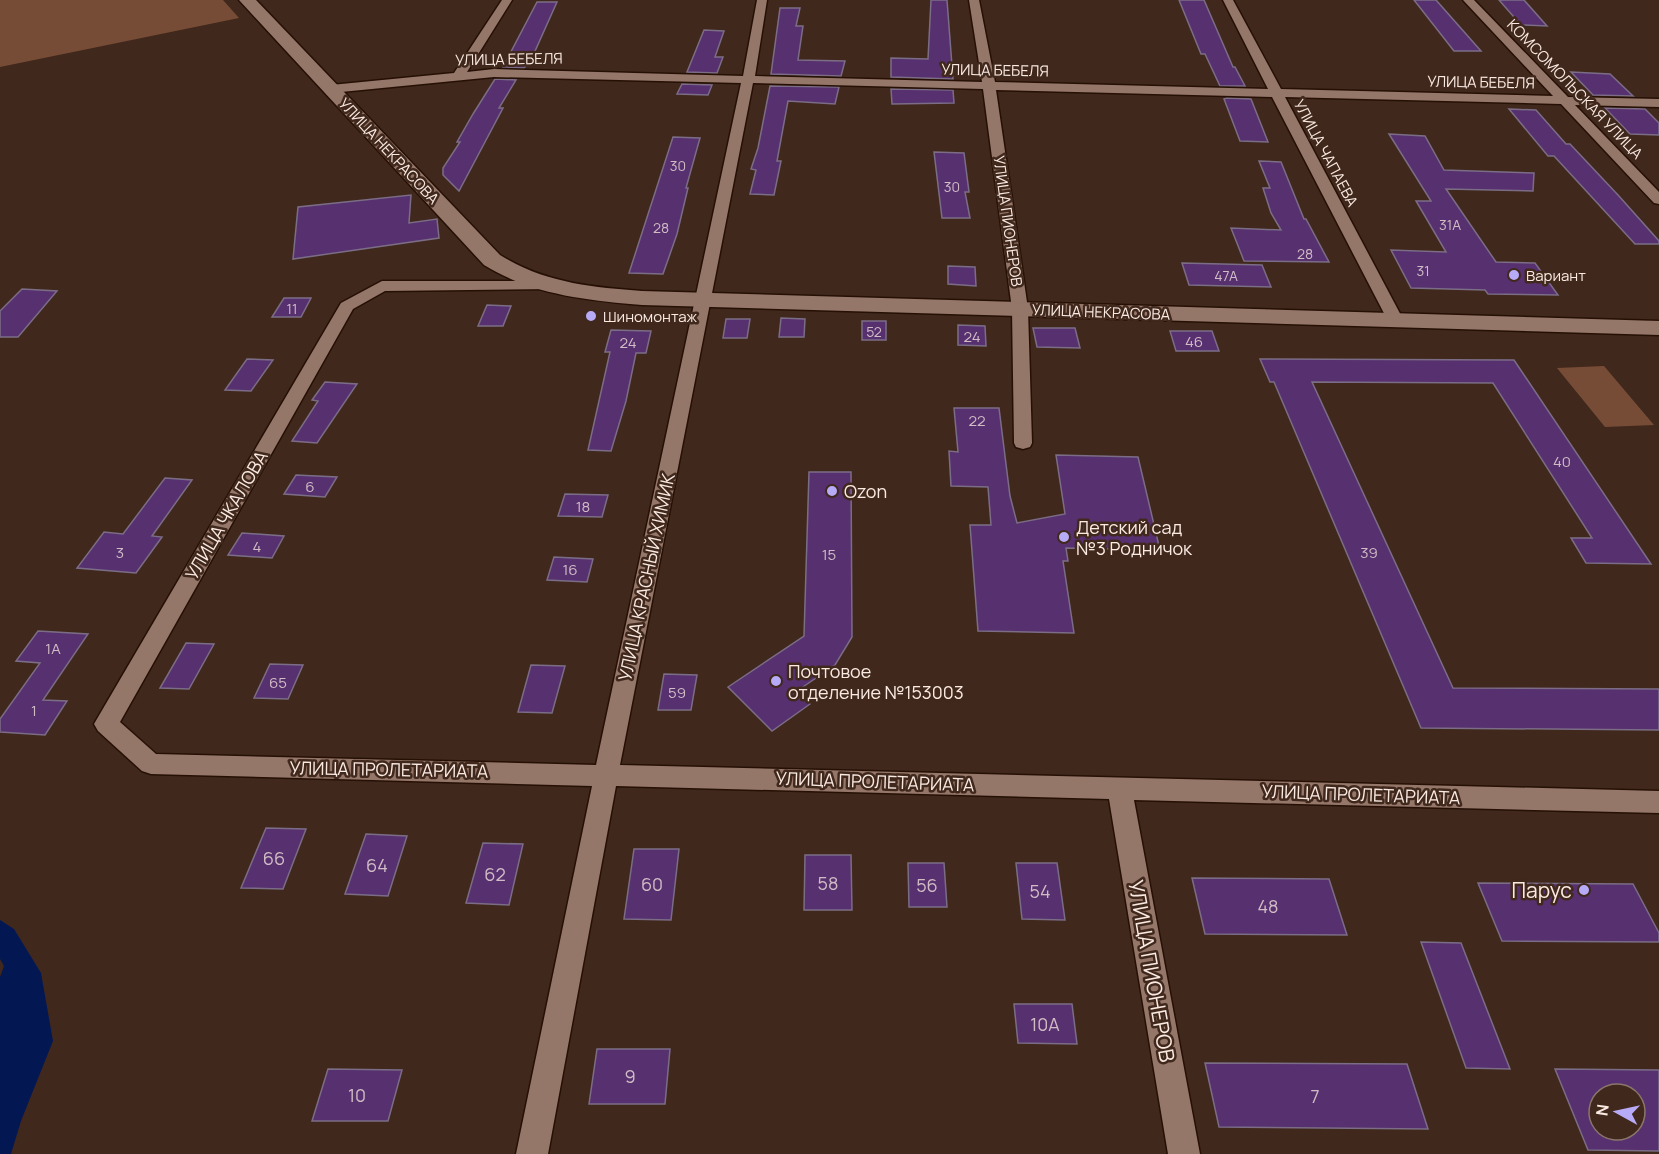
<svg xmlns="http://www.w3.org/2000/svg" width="1659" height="1154" font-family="Manrope,sans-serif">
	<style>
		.green { fill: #774c36 }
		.water { fill: #031853 }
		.building { fill: #57306f; stroke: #7b6d86; stroke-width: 1.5; fill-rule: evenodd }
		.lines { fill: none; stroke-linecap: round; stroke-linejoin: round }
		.street-casing { stroke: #261005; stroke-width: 3 }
		.secondary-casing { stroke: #261005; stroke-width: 3 }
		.street { fill: #947769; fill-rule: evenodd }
		.secondary { fill: #947769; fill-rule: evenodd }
		.poi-dot { fill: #b7abf8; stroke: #40281c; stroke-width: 2 }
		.labels { text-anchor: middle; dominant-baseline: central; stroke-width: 5; stroke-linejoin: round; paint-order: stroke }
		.far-number-label { font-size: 14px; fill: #d1bcc5 }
		.far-street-label { font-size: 15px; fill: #faeae2; stroke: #40281c }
		.far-poi-label { font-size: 15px; fill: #faeae2; stroke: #40281c; text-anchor: start }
		.number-label { font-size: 15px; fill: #d1bcc5 }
		.poi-label { font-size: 18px; fill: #faeae2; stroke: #40281c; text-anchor: start }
		.street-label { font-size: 18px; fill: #faeae2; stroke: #40281c }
		.near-number-label { font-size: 18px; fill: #d1bcc5 }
		.near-poi-label { font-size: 21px; fill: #faeae2; stroke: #40281c; text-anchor: end }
		.near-street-label { font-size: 21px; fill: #faeae2; stroke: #40281c }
	</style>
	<rect width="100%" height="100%" fill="#40281c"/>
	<g class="green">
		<path d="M0,0H223L239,18L0,67Z"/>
		<path d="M1604,366L1654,425L1605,427L1557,368Z"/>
	</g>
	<path class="water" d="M0,920L14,929L41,973L53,1041L21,1121L11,1154H0V977L4,966L0,959Z"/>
	<g class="building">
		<path d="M931,0H947L953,79L891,77V58L928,59Z"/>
		<path d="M1179,0H1204L1233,67H1235L1245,86H1220L1205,54H1201Z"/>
		<path d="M1414,0H1436L1481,51H1454Z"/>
		<path d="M1499,0H1524L1547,26L1521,25Z"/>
		<path d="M537,2H557L531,60L524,68L503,67Z"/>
		<path d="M780,8H800L796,26H803L798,60L845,61L841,76L771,74Z"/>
		<path d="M704,30L724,31L715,57H723L717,73L687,72Z"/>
		<path d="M1571,72L1610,74L1633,96L1593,95Z"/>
		<path d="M495,79L516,80L499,108H503L459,191L443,175V168L460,142H457L473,114Z"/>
		<path d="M682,84L712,85L708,95L677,94Z"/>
		<path d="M770,86L839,87L835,104L788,101L777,161H781L774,195L750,194L756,170L751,169L758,148Z"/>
		<path d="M891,89L953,90L954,103L892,104Z"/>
		<path d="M1227,98L1251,99L1268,142L1240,141L1224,99Z"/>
		<path d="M1605,108L1645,109L1659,123V135L1630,134Z"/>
		<path d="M1509,109L1536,110L1566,144H1570L1618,195L1659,241V244H1635L1554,156H1548Z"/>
		<path d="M1389,134L1425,136L1444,170L1534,173L1533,191L1446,189L1496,262L1535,263L1558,295L1488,294L1485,290L1411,288L1391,250L1446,252L1416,201H1431Z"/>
		<path d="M673,137L700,138L686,188H688L677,234L663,274L629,273Z"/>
		<path d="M934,152L964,153L969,192H965L970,218H942Z"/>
		<path d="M1259,161L1281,162L1304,219H1306L1329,262L1244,261L1231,228L1281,230L1271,213L1263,188H1270Z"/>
		<path d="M411,195L409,223L437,219L439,238L293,259L298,207Z"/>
		<path d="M1182,263L1262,265L1271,287L1189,285Z"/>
		<path d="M948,266L975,267L976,286L948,284Z"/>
		<path d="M22,289L57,291L18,337H0V311Z"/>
		<path d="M284,298H311L301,317H272Z"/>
		<path d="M487,305L511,306L503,326H478Z"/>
		<path d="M781,318L805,319L804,337H779Z"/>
		<path d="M726,319H750L747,338H723Z"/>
		<rect x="862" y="321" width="24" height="19"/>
		<path d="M958,325L985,326L986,346L958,345Z"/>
		<path d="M1033,328H1075L1080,348L1037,347Z"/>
		<path d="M611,330L651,331L646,353H636L626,401L611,451L588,450L610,352H605Z"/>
		<path d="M1170,331H1212L1219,351H1176Z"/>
		<path d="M247,359L273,360L251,391L225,390Z"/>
		<path d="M1260,359L1514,360L1651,564L1586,563L1571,538H1592L1493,383L1312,382L1453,688L1659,689V730L1421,728L1274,382H1270Z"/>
		<path d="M325,382L357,384L317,443L292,441L318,401L312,400Z"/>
		<path d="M954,408H999L1010,496L1017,523L1065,514L1056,455L1138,457L1160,550L1066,548L1068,561H1063L1074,633L978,631L970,525H991L988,487L951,486L949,451L958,452Z"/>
		<path d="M809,472H851L852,637L835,665L797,691L810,704L772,731L728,687L804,636Z"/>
		<path d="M296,475L337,477L325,497L284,494Z"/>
		<path d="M165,478L192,480L152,536L162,537L136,573L77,568L104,532L123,534Z"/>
		<path d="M565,494L608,495L602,517L558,516Z"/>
		<path d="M242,533L284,536L272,558L228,555Z"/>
		<path d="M554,557L593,559L587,582L547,580Z"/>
		<path d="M38,631L88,634L43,700L67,701L45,735L0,732V719L40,663L16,661Z"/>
		<path d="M186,643L214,644L189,689L160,688Z"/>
		<path d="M270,664L303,665L288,699L254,698Z"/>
		<path d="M531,665L565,666L552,713L518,712Z"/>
		<path d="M664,674L697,675L691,710H658Z"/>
		<path d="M266,828L306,829L283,889L241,888Z"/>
		<path d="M366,834L407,836L388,896L345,894Z"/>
		<path d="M483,843L523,844L509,905L466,903Z"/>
		<path d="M634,849H679L671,920L624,919Z"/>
		<path d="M805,855H851L852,910H804Z"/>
		<path d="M908,863H944L947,907H909Z"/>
		<path d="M1016,863H1057L1065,920L1022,919Z"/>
		<path d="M1192,878L1329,879L1347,935L1205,934Z"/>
		<path d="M1478,883L1633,884L1659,933V942L1502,941Z"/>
		<path d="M1421,942L1461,943L1510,1069L1466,1068Z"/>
		<path d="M1014,1004H1072L1077,1044L1018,1043Z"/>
		<path d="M597,1049H670L665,1104H589Z"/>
		<path d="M1205,1063L1407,1064L1428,1129L1219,1127Z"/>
		<path d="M328,1069L402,1070L388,1121H312Z"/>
		<path d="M1555,1069L1659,1070V1151L1588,1150ZM1599,1094H1635V1130H1599Z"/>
	</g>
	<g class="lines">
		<g class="street-casing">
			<path id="street" d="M502,0H512L467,72L494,69L743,76L757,0H767L755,76L982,82L969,0H979L995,82L1268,89L1223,0H1233L1281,89L1553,96L1463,0H1474L1568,97L1659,99V107L1575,105L1659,192V204L1654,203L1561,104L1285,97L1404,321L1396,326L1388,321L1272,97L996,90L1028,309L1032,443L1030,447L1023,449L1016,447L1014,443L1012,309L983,89L753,83L620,765L1659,791V813L1134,800L1200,1154H1168L1109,799L616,786L548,1154H516L592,786L151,774L142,771L98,731L94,724L341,303L382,281H544L550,283L552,286L550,289L385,291L353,309L120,722L156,754L596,765L741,83L494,77L331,93L325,89L331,85L454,73Z"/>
		</g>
		<g class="secondary-casing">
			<path id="secondary" d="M239,0H256L500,255C545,283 591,287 642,291L1659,321V335L642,305C586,300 533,295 484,265Z"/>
		</g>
		<use href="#street" class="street"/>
		<use href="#secondary" class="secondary"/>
	</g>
	<g class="poi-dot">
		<circle cx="1514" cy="275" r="6"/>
		<circle cx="591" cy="316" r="6"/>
		<circle cx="832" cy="491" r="6"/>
		<circle cx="1064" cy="537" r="6"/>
		<circle cx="776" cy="681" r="6"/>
		<circle cx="1584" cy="890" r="6"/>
	</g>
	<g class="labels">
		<g class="far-number-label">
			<text x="678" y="165">30</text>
			<text x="952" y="186">30</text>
			<text x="1450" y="224">31А</text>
			<text x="661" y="227">28</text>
			<text x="1305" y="253">28</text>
			<text x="1423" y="270">31</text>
			<text x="1226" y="275">47А</text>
			<text x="292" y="308">11</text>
			<text x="874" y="331">52</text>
		</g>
		<g class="far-street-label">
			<text transform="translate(509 59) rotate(-1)">УЛИЦА БЕБЕЛЯ</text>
			<text transform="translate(995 70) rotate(1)">УЛИЦА БЕБЕЛЯ</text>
			<text transform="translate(1481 82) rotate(1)">УЛИЦА БЕБЕЛЯ</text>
			<text transform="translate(1575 89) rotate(46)">КОМСОМОЛЬСКАЯ УЛИЦА</text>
			<text transform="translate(389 151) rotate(47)">УЛИЦА НЕКРАСОВА</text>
			<text transform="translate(1326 153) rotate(62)">УЛИЦА ЧАПАЕВА</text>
			<text transform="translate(1008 221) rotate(82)">УЛИЦА ПИОНЕРОВ</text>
			<text transform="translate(1101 312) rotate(2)">УЛИЦА НЕКРАСОВА</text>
		</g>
		<g class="far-poi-label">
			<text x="1526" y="275">Вариант</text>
			<text x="603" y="316">Шиномонтаж</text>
		</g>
		<g class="number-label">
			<text x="972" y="336">24</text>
			<text x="1194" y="341">46</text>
			<text x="628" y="342">24</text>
			<text x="977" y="420">22</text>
			<text x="1562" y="461">40</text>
			<text x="310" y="486">6</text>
			<text x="583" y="506">18</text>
			<text x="257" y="546">4</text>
			<text x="120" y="552">3</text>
			<text x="1369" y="552">39</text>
			<text x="829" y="554">15</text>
			<text x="570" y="569">16</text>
			<text x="53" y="648">1А</text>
			<text x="278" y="682">65</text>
			<text x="677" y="692">59</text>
			<text x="34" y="710">1</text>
		</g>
		<g class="poi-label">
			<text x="844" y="491">Ozon</text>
			<text x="1076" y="527">Детский сад<tspan x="1076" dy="21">№3 Родничок</tspan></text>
			<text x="788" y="671">Почтовое<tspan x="788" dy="21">отделение №153003</tspan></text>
		</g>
		<g class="street-label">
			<text transform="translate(226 515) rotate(-60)">УЛИЦА ЧКАЛОВА</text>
			<text transform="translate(646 577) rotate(-78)">УЛИЦА КРАСНЫЙ ХИМИК</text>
			<text transform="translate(389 769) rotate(1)">УЛИЦА ПРОЛЕТАРИАТА</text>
			<text transform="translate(875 781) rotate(2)">УЛИЦА ПРОЛЕТАРИАТА</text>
			<text transform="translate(1361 794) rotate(2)">УЛИЦА ПРОЛЕТАРИАТА</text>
		</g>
		<g class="near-number-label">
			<text x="274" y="858">66</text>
			<text x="377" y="865">64</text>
			<text x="495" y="874">62</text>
			<text x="828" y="883">58</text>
			<text x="652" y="884">60</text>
			<text x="927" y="885">56</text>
			<text x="1040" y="891">54</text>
			<text x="1268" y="906">48</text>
			<text x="1045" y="1024">10А</text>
			<text x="630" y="1076">9</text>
			<text x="357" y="1095">10</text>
			<text x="1315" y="1096">7</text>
		</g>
		<g class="near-poi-label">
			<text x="1572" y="890">Парус</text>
		</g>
		<g class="near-street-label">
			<text transform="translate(1152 971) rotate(80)">УЛИЦА ПИОНЕРОВ</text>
		</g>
	</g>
	<g transform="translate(1617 1112) rotate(278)"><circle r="28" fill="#40281c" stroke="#8a766b" stroke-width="1.5"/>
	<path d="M0-4.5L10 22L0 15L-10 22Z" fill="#b7abf8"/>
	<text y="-9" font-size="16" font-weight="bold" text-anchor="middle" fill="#faeae2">N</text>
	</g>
</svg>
